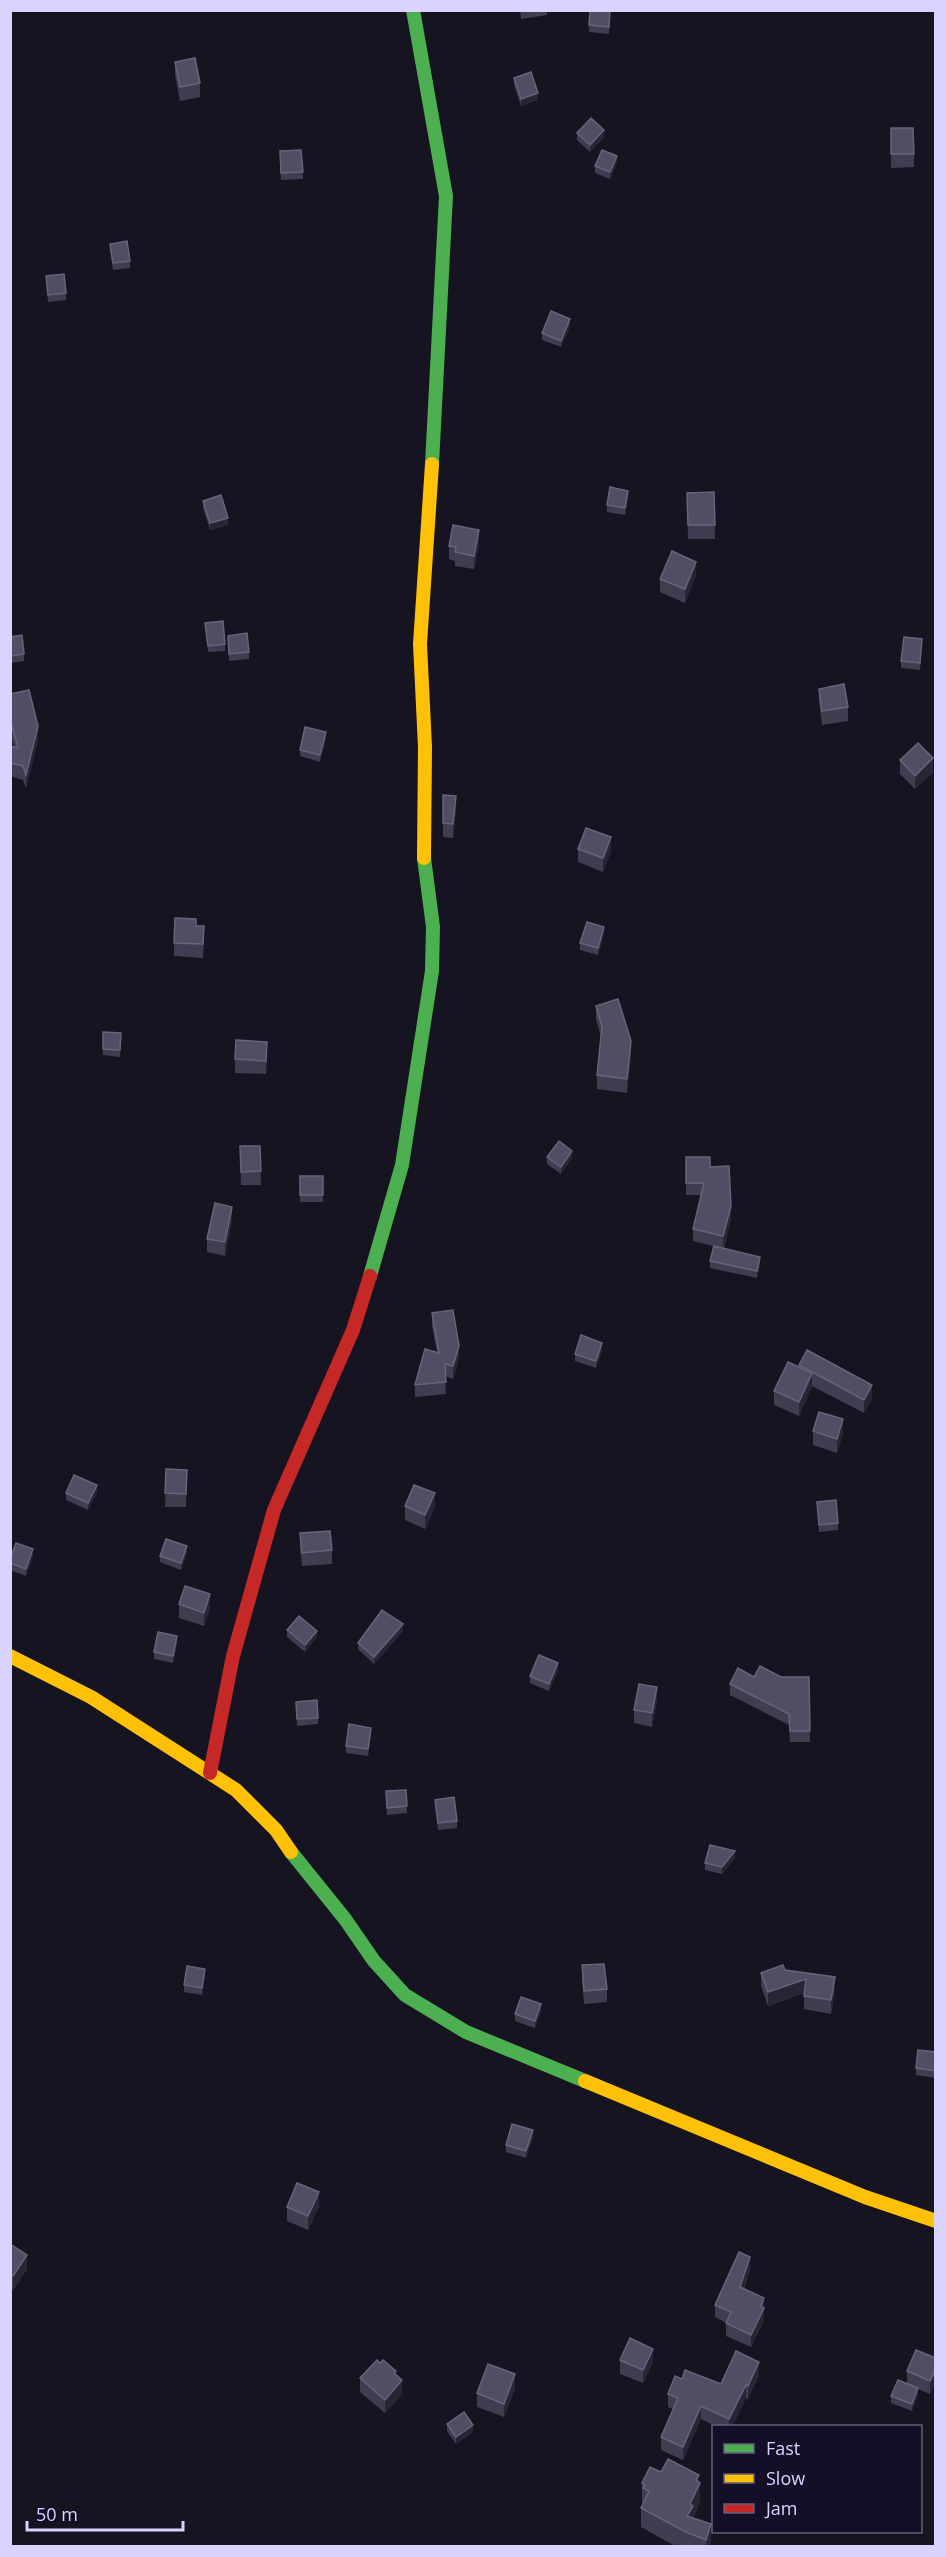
<svg xmlns="http://www.w3.org/2000/svg" width="946" height="2557" font-family="'Open Sans',sans-serif">
	<style>
		.lines { fill: none; stroke-linecap: round; stroke-linejoin: round }
		.fast { stroke: #4caf50; stroke-width: 14 }
		.slow { stroke: #ffc107; stroke-width: 14 }
		.jam { stroke: #c62828; stroke-width: 14 }
		.wall { fill: #403d50 }
		.shaded-wall { fill: #282635 }
		.building { fill: #504e63; stroke: #66637b; stroke-width: 1.5 }
	</style>
	<rect width="100%" height="100%" fill="#161421"/>
	<g class="lines">
		<g class="fast">
			<path d="M413,10L446,196L432,464"/>
			<path d="M370,1276L402,1165L432,971L433,927L424,858"/>
			<path d="M291,1852L345,1919L374,1961L405,1995L466,2032L585,2081"/>
		</g>
		<g class="slow">
			<path d="M424,858L425,747L420,644L432,464"/>
			<path d="M10,1656L91,1697L236,1790L276,1830L291,1852"/>
			<path d="M585,2081L865,2197L936,2221"/>
		</g>
		<path class="jam" d="M210,1773L233,1656L274,1510L353,1330L370,1276"/>
	</g>
	<g class="wall">
		<path d="M520,10H547V15L521,19Z"/>
		<path d="M610,10L609,34L589,32V25Z"/>
		<path d="M175,62L200,83V97L180,101L175,75Z"/>
		<path d="M514,78L538,100L521,106L514,85Z"/>
		<path d="M891,128L914,154V167L891,168Z"/>
		<path d="M577,133L604,137L590,152L577,140Z"/>
		<path d="M301,150L303,179L281,180L280,151Z"/>
		<path d="M617,163L610,179L595,173V166Z"/>
		<path d="M110,244L130,261V268L113,270L110,250Z"/>
		<path d="M46,276L66,293V300L48,302Z"/>
		<path d="M570,326L561,347L542,340V333Z"/>
		<path d="M714,492L715,539H688L687,493Z"/>
		<path d="M628,498L625,515L607,512V505Z"/>
		<path d="M203,501L228,525L210,530L203,508Z"/>
		<path d="M479,544L474,569L455,566V561L449,559V546Z"/>
		<path d="M696,575L685,603L660,592V579Z"/>
		<path d="M205,623L225,644V651L208,652Z"/>
		<path d="M228,636L249,652V659L229,661Z"/>
		<path d="M10,637L24,654V661L10,663Z"/>
		<path d="M922,646L920,670L901,668V661Z"/>
		<path d="M819,689L848,707V721L822,725L819,702Z"/>
		<path d="M10,694L38,740L26,788L23,780L10,776V746L14,747L10,732Z"/>
		<path d="M326,739L320,762L300,756V750Z"/>
		<path d="M900,760L933,772L915,789L900,774Z"/>
		<path d="M443,795L456,810L453,838L443,837Z"/>
		<path d="M578,849L611,851L603,872L578,862Z"/>
		<path d="M196,926L204,940L203,958L174,956V943Z"/>
		<path d="M604,934L598,955L580,950V943Z"/>
		<path d="M596,1006L631,1055L627,1093L597,1089V1075L601,1037L596,1019Z"/>
		<path d="M103,1032L121,1033L120,1057L103,1055Z"/>
		<path d="M267,1056L266,1074L235,1073V1059Z"/>
		<path d="M240,1146H260L261,1185H241Z"/>
		<path d="M547,1157L572,1158L561,1174L547,1164Z"/>
		<path d="M686,1157L710,1167L731,1218L724,1248L760,1264L757,1278L710,1268V1261L713,1246L693,1241V1229L701,1195H686Z"/>
		<rect x="300" y="1176" width="23" height="26"/>
		<path d="M232,1220L225,1256L207,1252V1239Z"/>
		<path d="M432,1313L459,1358L453,1379L445,1376L446,1394L415,1397V1385L437,1352L432,1326Z"/>
		<path d="M602,1350L596,1368L575,1361V1354Z"/>
		<path d="M799,1365L872,1399L864,1413L812,1386L799,1416L774,1405V1391L799,1367Z"/>
		<path d="M813,1431L843,1433L837,1453L813,1445Z"/>
		<path d="M166,1469L187,1470L186,1507H165Z"/>
		<path d="M97,1492L88,1510L66,1500V1493Z"/>
		<path d="M817,1502L838,1523V1530L819,1532Z"/>
		<path d="M405,1506L435,1507L425,1529L405,1520Z"/>
		<path d="M300,1533L332,1550V1564L302,1566L300,1547Z"/>
		<path d="M187,1553L181,1570L160,1562V1556Z"/>
		<path d="M33,1556L26,1576L10,1570V1560Z"/>
		<path d="M179,1604L210,1608L204,1626L179,1618Z"/>
		<path d="M287,1630L317,1637L305,1652L287,1637Z"/>
		<path d="M403,1631L374,1664L358,1649V1643Z"/>
		<path d="M177,1643L173,1663L154,1659V1652Z"/>
		<path d="M558,1670L549,1691L530,1683V1676Z"/>
		<path d="M754,1677H809L810,1742H790L789,1725L730,1695V1684Z"/>
		<path d="M657,1701L652,1727L634,1723V1710Z"/>
		<path d="M296,1702L318,1718V1724L297,1726Z"/>
		<path d="M371,1735L368,1756L346,1753V1746Z"/>
		<path d="M406,1790L407,1813L387,1815L386,1791Z"/>
		<path d="M435,1800L457,1821V1828L438,1830L435,1806Z"/>
		<path d="M735,1858L722,1874L705,1870V1863Z"/>
		<path d="M582,1965L607,1989V2002L584,2004L582,1979Z"/>
		<path d="M785,1970L835,1991L831,2014L804,2009V1993L768,2006L761,1986V1973Z"/>
		<path d="M205,1976L202,1995L184,1992V1985Z"/>
		<path d="M541,2011L535,2028L515,2021V2014Z"/>
		<path d="M936,2052V2078L916,2075V2068Z"/>
		<path d="M533,2137L526,2158L506,2152V2145Z"/>
		<path d="M319,2206L308,2230L287,2221V2207Z"/>
		<path d="M10,2244L27,2269L13,2290L10,2288Z"/>
		<path d="M750,2269L744,2289L764,2298V2320L751,2347L726,2336V2323L715,2317V2305Z"/>
		<path d="M936,2358V2382L930,2394L918,2389V2395L912,2411L891,2403V2396L907,2383V2371Z"/>
		<path d="M620,2360L653,2362L643,2383L620,2374Z"/>
		<path d="M380,2363L396,2375L402,2394L385,2413L360,2392V2378Z"/>
		<path d="M759,2375L748,2399L746,2398L732,2427H717L701,2419L683,2460L661,2450V2437L673,2409L668,2407V2394L682,2379L721,2384Z"/>
		<path d="M515,2388L504,2417L477,2407V2393Z"/>
		<path d="M447,2424L473,2432L456,2444L447,2431Z"/>
		<path d="M661,2472L699,2482L700,2502L693,2518L711,2544L710,2547H677L641,2527V2508L643,2505L642,2502V2483Z"/>
	</g>
	<g class="shaded-wall">
		<path d="M538,93V100L521,106V99Z"/>
		<path d="M604,130V137L590,152V145Z"/>
		<path d="M617,156V163L610,179V172Z"/>
		<path d="M570,319V326L561,347V341Z"/>
		<path d="M628,491V498L625,515V508Z"/>
		<path d="M228,518V525L210,530V523Z"/>
		<path d="M479,530V544L474,569V556Z"/>
		<path d="M696,562V575L685,603V589Z"/>
		<path d="M38,726V740L26,788V775Z"/>
		<path d="M326,732V739L320,762V755Z"/>
		<path d="M933,758V772L915,789V776Z"/>
		<path d="M456,796V810L453,838V824Z"/>
		<path d="M611,837V851L603,872V858Z"/>
		<path d="M604,927V934L598,955V948Z"/>
		<path d="M631,1041V1055L627,1093V1079Z"/>
		<path d="M572,1151V1158L561,1174V1167Z"/>
		<path d="M731,1206V1218L723,1248V1236Z"/>
		<path d="M232,1207V1220L225,1256V1242Z"/>
		<path d="M760,1257V1264L757,1278V1271Z"/>
		<path d="M602,1343V1350L596,1368V1361Z"/>
		<path d="M459,1346V1358L453,1379V1366Z"/>
		<path d="M812,1373V1387L799,1416V1402Z"/>
		<path d="M872,1385V1399L864,1413V1400Z"/>
		<path d="M843,1419V1433L837,1453V1439Z"/>
		<path d="M97,1485V1492L88,1510V1503Z"/>
		<path d="M435,1493V1507L425,1529V1515Z"/>
		<path d="M187,1546V1553L181,1570V1563Z"/>
		<path d="M33,1549V1556L26,1576V1569Z"/>
		<path d="M210,1594V1608L204,1626V1613Z"/>
		<path d="M403,1624V1631L374,1664V1657Z"/>
		<path d="M317,1631V1637L305,1652V1645Z"/>
		<path d="M177,1636V1643L173,1663V1656Z"/>
		<path d="M558,1663V1670L549,1691V1684Z"/>
		<path d="M657,1687V1701L652,1727V1713Z"/>
		<path d="M371,1728V1735L368,1756V1749Z"/>
		<path d="M735,1851V1858L722,1874V1867Z"/>
		<path d="M205,1969V1976L202,1995V1988Z"/>
		<path d="M835,1977V1991L831,2014V2000Z"/>
		<path d="M806,1979V1992L768,2006V1992Z"/>
		<path d="M541,2004V2011L535,2028V2021Z"/>
		<path d="M533,2130V2137L526,2158V2151Z"/>
		<path d="M319,2192V2206L308,2230V2216Z"/>
		<path d="M27,2255V2269L13,2290V2276Z"/>
		<path d="M750,2257V2269L740,2300V2287Z"/>
		<path d="M764,2298V2320L751,2347V2335Z"/>
		<path d="M653,2349V2362L643,2383V2370Z"/>
		<path d="M759,2362V2375L748,2399V2386Z"/>
		<path d="M936,2368V2382L930,2394V2381Z"/>
		<path d="M515,2374V2388L504,2417V2404Z"/>
		<path d="M402,2380V2394L385,2413V2400Z"/>
		<path d="M746,2385V2398L732,2427H729V2419Z"/>
		<path d="M918,2388V2395L912,2411V2404Z"/>
		<path d="M701,2406V2419L683,2460V2447Z"/>
		<path d="M473,2425V2432L456,2444V2437Z"/>
		<path d="M699,2475V2486L700,2483V2502L693,2516V2525L687,2516L696,2480Z"/>
		<path d="M711,2524V2544L710,2547H706V2540Z"/>
	</g>
	<g class="building">
		<path d="M590,10H610L609,27L589,25Z"/>
		<path d="M195,58L200,83L180,87L175,62Z"/>
		<path d="M531,72L538,93L521,99L514,78Z"/>
		<path d="M591,118L604,130L590,145L577,133Z"/>
		<path d="M891,128H913L914,154H891Z"/>
		<path d="M301,150L303,172L281,173L280,151Z"/>
		<path d="M602,150L617,156L610,172L595,166Z"/>
		<path d="M127,241L130,261L113,263L110,244Z"/>
		<path d="M64,274L66,293L48,295L46,276Z"/>
		<path d="M551,311L570,319L561,341L542,333Z"/>
		<path d="M610,487L628,491L625,508L607,505Z"/>
		<path d="M714,492L715,525H688L687,493Z"/>
		<path d="M221,495L228,518L210,523L203,501Z"/>
		<path d="M453,525L479,530L474,556L455,552L456,547L449,546Z"/>
		<path d="M672,551L696,562L685,589L660,579Z"/>
		<path d="M223,621L225,644L208,646L205,623Z"/>
		<path d="M247,633L249,652L229,654L228,636Z"/>
		<path d="M22,635L24,654L10,656V637Z"/>
		<path d="M904,637L922,639L920,663L901,661Z"/>
		<path d="M844,684L848,707L822,711L819,689Z"/>
		<path d="M29,690L38,726L26,775L23,766L10,763V746L18,748L10,719V694Z"/>
		<path d="M305,727L326,732L320,755L300,750Z"/>
		<path d="M918,743L933,758L915,776L900,760Z"/>
		<path d="M443,795L456,796L453,824L443,823Z"/>
		<path d="M586,828L611,837L603,858L578,849Z"/>
		<path d="M175,918L196,919V926H204L203,944L174,943Z"/>
		<path d="M587,922L604,927L598,948L580,943Z"/>
		<path d="M618,999L631,1041L627,1079L597,1075L602,1027L596,1006Z"/>
		<path d="M103,1032L121,1033L120,1050L103,1049Z"/>
		<path d="M236,1040L267,1042L266,1061L235,1059Z"/>
		<path d="M559,1141L572,1151L561,1167L547,1157Z"/>
		<path d="M240,1146H260L261,1171L241,1172Z"/>
		<path d="M686,1157H710V1167L729,1166L731,1206L723,1236L693,1229L704,1183H686Z"/>
		<rect x="300" y="1176" width="23" height="19"/>
		<path d="M215,1203L232,1207L225,1242L207,1239Z"/>
		<path d="M714,1246L760,1257L757,1271L710,1261Z"/>
		<path d="M453,1310L459,1346L453,1366L445,1364L446,1382L415,1385L425,1349L439,1353L432,1313Z"/>
		<path d="M581,1335L602,1343L596,1361L575,1354Z"/>
		<path d="M807,1350L872,1385L864,1400L799,1365Z"/>
		<path d="M788,1362L812,1373L799,1402L774,1391Z"/>
		<path d="M819,1412L843,1419L837,1439L813,1431Z"/>
		<path d="M166,1469L187,1470L186,1494L165,1493Z"/>
		<path d="M74,1475L97,1485L88,1503L66,1493Z"/>
		<path d="M414,1485L435,1493L425,1515L405,1506Z"/>
		<path d="M836,1500L838,1523L819,1525L817,1502Z"/>
		<path d="M330,1531L332,1550L302,1553L300,1533Z"/>
		<path d="M166,1539L187,1546L181,1563L160,1556Z"/>
		<path d="M16,1543L33,1549L26,1569L10,1563V1560Z"/>
		<path d="M185,1586L210,1594L204,1613L179,1604Z"/>
		<path d="M382,1610L403,1624L374,1657L358,1643Z"/>
		<path d="M299,1616L317,1631L305,1645L287,1630Z"/>
		<path d="M158,1632L177,1636L173,1656L154,1652Z"/>
		<path d="M539,1655L558,1663L549,1684L530,1676Z"/>
		<path d="M760,1666L781,1677H809L810,1731H790L789,1714L730,1684L738,1668L754,1677Z"/>
		<path d="M639,1684L657,1687L652,1713L634,1710Z"/>
		<path d="M317,1700L318,1718L297,1719L296,1702Z"/>
		<path d="M349,1724L371,1728L368,1749L346,1746Z"/>
		<path d="M406,1790L407,1806L387,1808L386,1791Z"/>
		<path d="M454,1797L457,1821L438,1823L435,1800Z"/>
		<path d="M710,1845L735,1851L722,1867L705,1863Z"/>
		<path d="M604,1964L607,1989L584,1991L582,1965Z"/>
		<path d="M783,1965L785,1970L835,1977L831,2000L804,1996L806,1979L768,1992L761,1973Z"/>
		<path d="M187,1966L205,1969L202,1988L184,1985Z"/>
		<path d="M521,1997L541,2004L535,2021L515,2014Z"/>
		<path d="M918,2050L936,2052V2071L916,2068Z"/>
		<path d="M512,2124L533,2130L526,2151L506,2145Z"/>
		<path d="M297,2183L319,2192L308,2216L287,2207Z"/>
		<path d="M10,2244L27,2255L13,2276L10,2274Z"/>
		<path d="M739,2252L750,2257L740,2287L764,2298L761,2306L764,2308L751,2335L726,2323L731,2312L715,2305Z"/>
		<path d="M630,2338L653,2349L643,2370L620,2360Z"/>
		<path d="M916,2350L936,2358V2368L930,2381L907,2371Z"/>
		<path d="M736,2351L759,2362L748,2386L746,2385L729,2419L701,2406L683,2447L661,2437L678,2398L668,2394L675,2376L682,2379L685,2370L721,2384Z"/>
		<path d="M377,2360L380,2363L383,2360L396,2371L394,2373L402,2380L385,2400L360,2378Z"/>
		<path d="M488,2364L515,2374L504,2404L477,2393Z"/>
		<path d="M898,2380L918,2388L912,2404L891,2396Z"/>
		<path d="M464,2412L473,2425L456,2437L447,2424Z"/>
		<path d="M668,2459L699,2475L696,2480L700,2483L690,2504L693,2506L687,2516L711,2524L706,2540L686,2532L641,2508L649,2491L643,2488L645,2485L642,2483L650,2467L661,2472Z"/>
	</g>
	<rect width="946" height="2557" fill="none" stroke="#d9d4ff" stroke-width="24"/>
	<rect x="712" y="2425" width="210" height="108" fill="#130f26" stroke="#625e7d" stroke-width="1.5"/>
	<rect x="724" y="2444" width="30" height="9" fill="#4caf50" stroke="#625e7d" stroke-width="1.5"/>
	<text x="766" y="2455" font-size="18" fill="#d9d4ff">Fast</text>
	<rect x="724" y="2474" width="30" height="9" fill="#ffc107" stroke="#625e7d" stroke-width="1.5"/>
	<text x="766" y="2485" font-size="18" fill="#d9d4ff">Slow</text>
	<rect x="724" y="2504" width="30" height="9" fill="#c62828" stroke="#625e7d" stroke-width="1.5"/>
	<text x="766" y="2515" font-size="18" fill="#d9d4ff">Jam</text>
	<path d="M27 2521v9h156v-9" fill="none" stroke="#d9d4ff" stroke-width="3"/>
	<text x="36" y="2521" font-size="18" fill="#d9d4ff" stroke="#130f26" stroke-width="4.5" paint-order="stroke">50 m</text>
</svg>
